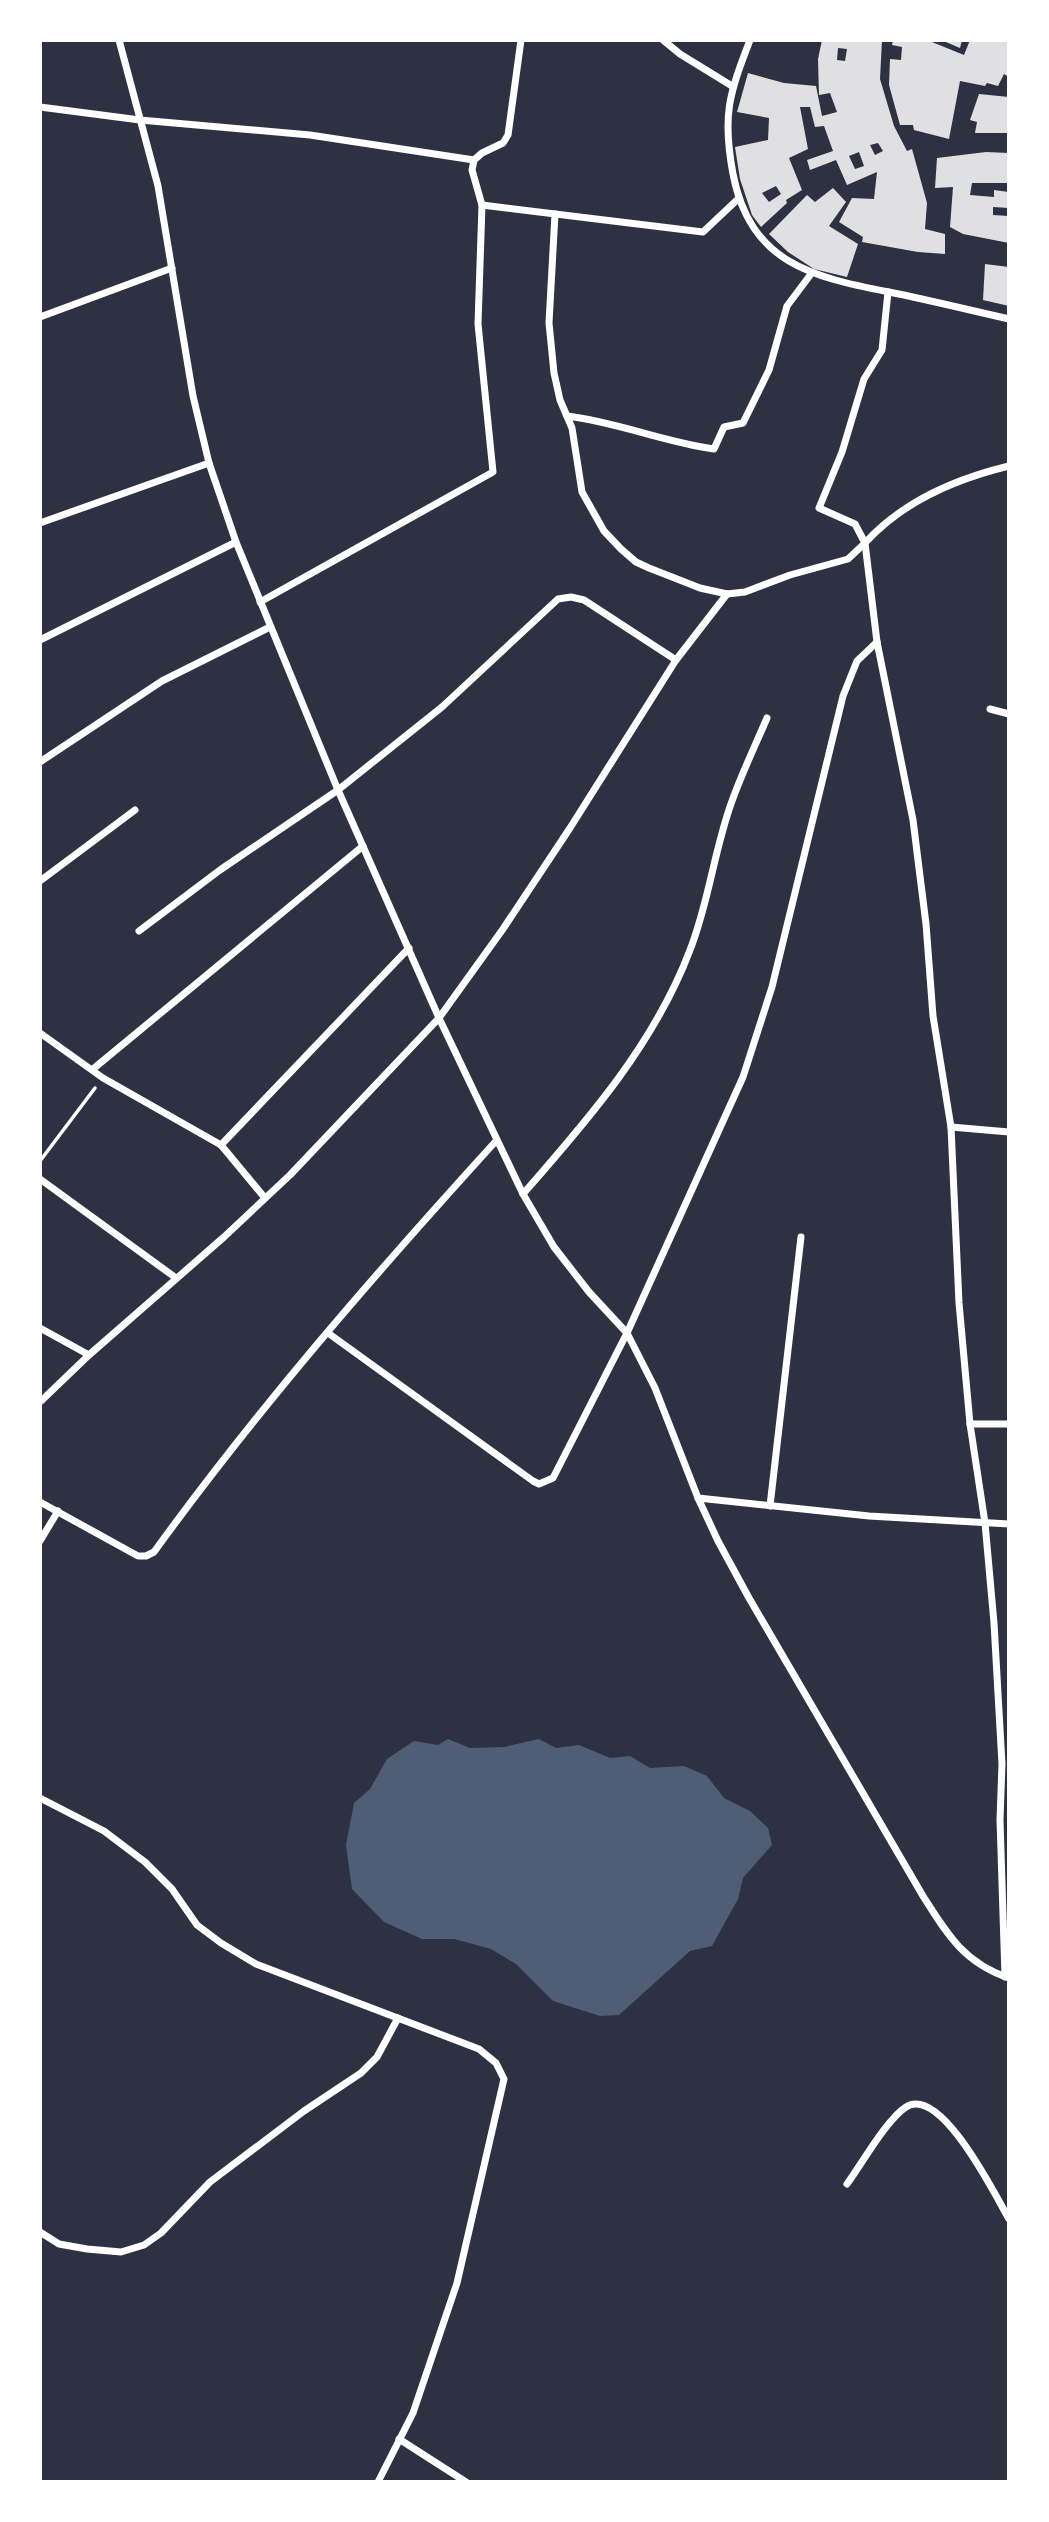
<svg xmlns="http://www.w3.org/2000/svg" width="1049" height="2522" font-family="Helvetica,sans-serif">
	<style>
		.water { fill: #4f5d75 }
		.building { fill: #e0e0e3; fill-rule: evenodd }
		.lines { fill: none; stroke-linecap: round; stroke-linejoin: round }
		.path { stroke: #fff; stroke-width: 3.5 }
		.minor { stroke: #fff; stroke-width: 7 }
	</style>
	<rect width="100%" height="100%" fill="#2d3142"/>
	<path class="water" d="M448,1739L470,1748L504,1747L539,1739L556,1748L579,1745L610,1758L630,1756L650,1768L684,1766L707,1776L724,1798L750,1811L768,1828L772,1845L743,1878L738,1899L712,1946L690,1951L619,2015L600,2016L553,2001L516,1964L491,1949L454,1939H422L384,1922L352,1889L346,1845L354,1803L370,1789L387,1759L414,1741L438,1745Z"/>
	<g class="building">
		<path d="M822,40H882L880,79L894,126L907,151L912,149L927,203L925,229L945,234V254L918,252L862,242L863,237L839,222L852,198L874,199L877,172L847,185L836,160L810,170L807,160L833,151L824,126L815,127L810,107H800L808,149L789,158L802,190L786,200L787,203L761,227L752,215L740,179L735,147L768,140L769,118L737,112L748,73L784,83L816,86L822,116L837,112L830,93L819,95L818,59ZM838,48L847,49L845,61L837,60ZM878,143L883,151L875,155L870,145ZM859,152L864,166L855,169L849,156ZM776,186L781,194L769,202L762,193Z"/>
		<path d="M893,40H927L964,55L970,40H1009V77L1004,74L998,86L987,83L985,86L960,81L949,139L914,130L913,125H900L889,85L890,59L901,60L902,47L892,45Z"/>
		<path d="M941,40H962L960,48Z"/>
		<path d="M979,94L1009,97V133H975L977,122L970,120Z"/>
		<path d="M986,152L1009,153V183H972L970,195L994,197V190L1009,192V208L993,207V215L1009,216V243L963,234L950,227L953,187L935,188L937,158Z"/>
		<path d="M833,188L846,202L829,226L858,244L847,277L814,269L788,252L769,234L807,195L815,202Z"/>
		<path d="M985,264L1009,267V306L983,300Z"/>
	</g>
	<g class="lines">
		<path class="path" d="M40,1161L95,1088"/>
		<g class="minor">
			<path d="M119,40L158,186L193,396L209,463L236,542L338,790L439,1018L523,1194L554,1247L589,1292L627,1333L655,1388L698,1498L718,1541L749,1598L923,1896C947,1934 964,1963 1009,1978"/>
			<path d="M663,40L680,54L732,86"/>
			<path d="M750,40C729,95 722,115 733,174C750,263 812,277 889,292C929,300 969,310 1009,319"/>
			<path d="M40,107L140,120L310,135L474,160"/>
			<path d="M482,205L703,232L738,199"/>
			<path d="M555,214L549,323L554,373L560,400L572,428L582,492L604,531L621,549L636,562L649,568L700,588L727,594L745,592L790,575L848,559L865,543L855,524L819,508L842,452L864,379L882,350L888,292"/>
			<path d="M40,317L172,268"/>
			<path d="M567,416C617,422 664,442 714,449L724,427L743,423L769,370L787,306L811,274"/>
			<path d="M40,523L209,463"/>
			<path d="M260,602L493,472L478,324L482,205L472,170L474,160L482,153L503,143L508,135L521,40"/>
			<path d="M40,640L236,542"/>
			<path d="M990,709L1009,714"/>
			<path d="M40,762L162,681L270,627"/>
			<path d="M40,881L135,810"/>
			<path d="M139,931L220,870L338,790L442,707L558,599L571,597L584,600L676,660"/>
			<path d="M40,1033L103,1078L221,1145L265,1198"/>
			<path d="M93,1069L363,846"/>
			<path d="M951,1127L1009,1132"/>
			<path d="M221,1145L409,948"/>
			<path d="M40,1179L176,1278"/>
			<path d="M523,1194C588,1120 655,1043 690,950C709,902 714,850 732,801C742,773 755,746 767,718"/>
			<path d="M40,1328L89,1355"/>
			<path d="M328,1333L533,1481L539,1484L553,1478L627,1333L743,1077L772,987L843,696L857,661L877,642"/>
			<path d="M40,1402L89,1355L224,1237L290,1175L439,1018L503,929L570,828L676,660L727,594"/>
			<path d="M970,1424H1009"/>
			<path d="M698,1498L869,1516L1009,1524"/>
			<path d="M40,1502L138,1556H146L154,1552C259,1407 376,1273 496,1141"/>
			<path d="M770,1506L801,1237"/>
			<path d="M40,1541L58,1511"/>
			<path d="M40,1798L104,1831L145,1862L172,1889L197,1925L221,1943L256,1964L479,2049L496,2063L504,2079L457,2283L413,2413L378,2482"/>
			<path d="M1005,1977L1000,1820L1002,1764L994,1623L985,1523L970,1424L959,1303L951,1127L933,1016L926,924L913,820L877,642L865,543C903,501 955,479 1009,466"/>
			<path d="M847,2184C861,2165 887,2119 906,2107C941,2085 995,2195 1009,2219"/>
			<path d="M40,2232L59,2244L87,2249L121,2252L144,2245L161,2233L210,2182L304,2111L361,2073L377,2057L398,2018"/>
			<path d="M399,2439L466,2482"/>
		</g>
	</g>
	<rect width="1049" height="2522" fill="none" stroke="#ffffff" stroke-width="84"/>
</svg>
